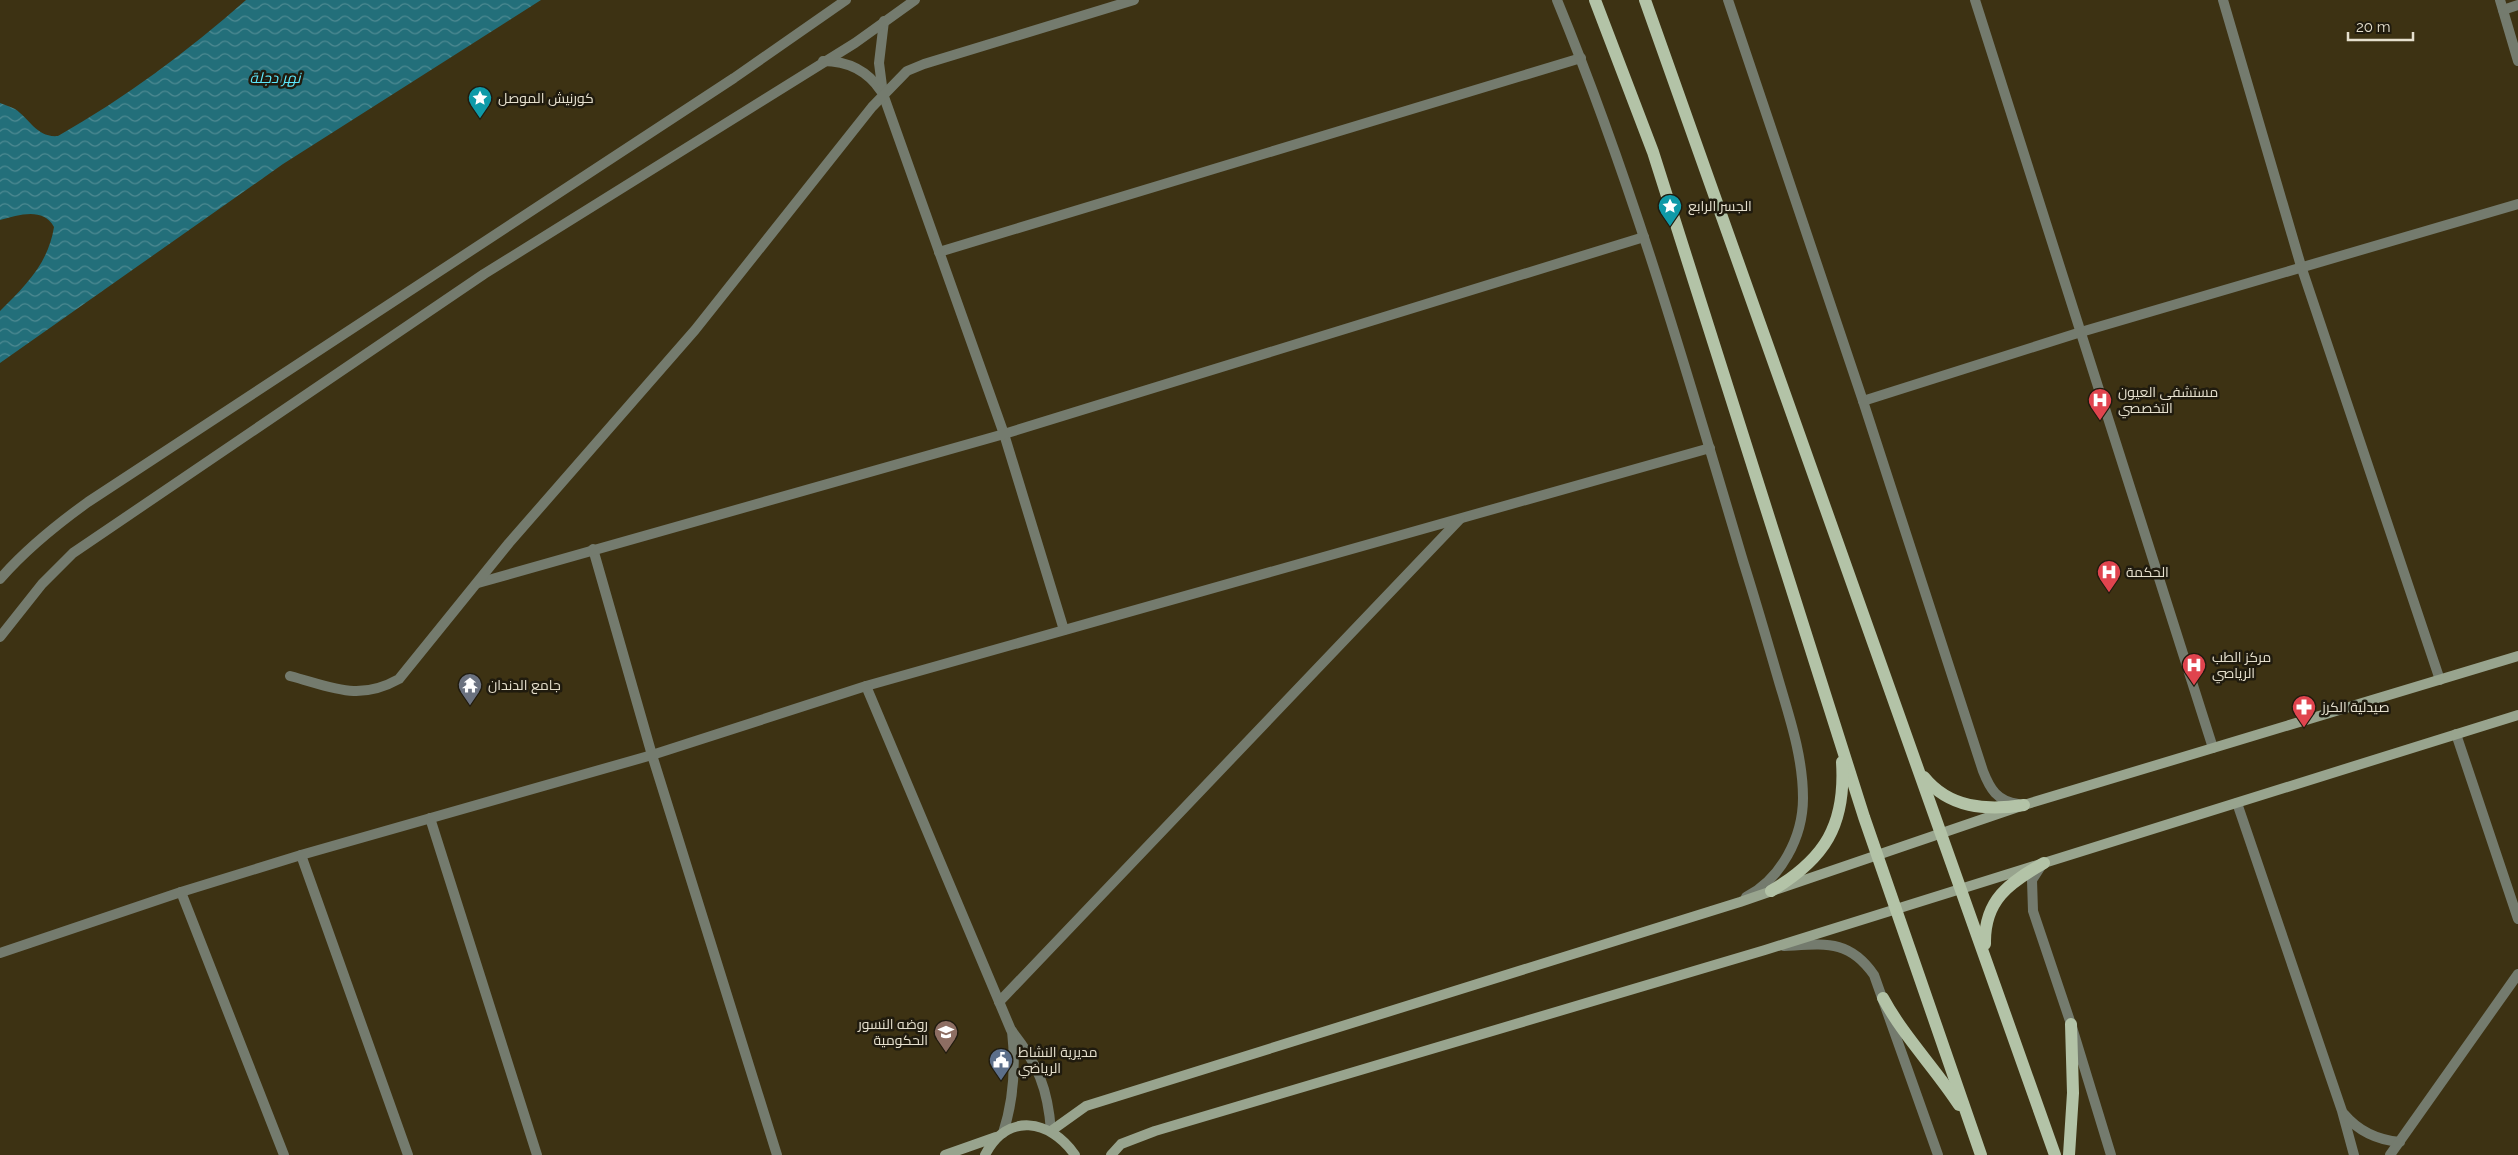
<svg xmlns="http://www.w3.org/2000/svg" width="2518" height="1155" font-family="Raleway,Cairo,sans-serif">
	<style>
		.water { fill: url(#water-waves) }
		.lines { fill: none; stroke-linecap: round; stroke-linejoin: round }
		.minor { stroke: #747b6e; stroke-width: 10 }
		.tertiary { stroke: #747b6e; stroke-width: 10 }
		.secondary { stroke: #98a48e; stroke-width: 10 }
		.primary { stroke: #b3c3a7; stroke-width: 12 }
		.labels { text-anchor: middle; dominant-baseline: central; stroke-width: 5; stroke-linejoin: round; paint-order: stroke }
		.poi-label { font-size: 14px; fill: #e6e0ce; stroke: #201b0e; text-anchor: start }
		.water-label { font-size: 15px; font-style: italic; fill: #5de9fe; stroke: #201b0e }
	</style>
	<defs>
		<pattern id="water-waves" width="16" height="10" patternUnits="userSpaceOnUse" patternTransform="scale(1.25)"><rect width="16" height="10" fill="#236f7a"/><path d="M0 5q4-4 8 0t8 0" fill="none" stroke="#4e8a92"/></pattern>
	</defs>
	<rect width="100%" height="100%" fill="#3d3213"/>
	<path class="water" d="M246,0H541L283,164L0,363V311C26,285 48,264 54,227C43,207 19,215 0,220V103C5,105 11,107 15,109C30,119 37,138 58,136C125,98 188,51 246,0Z"/>
	<g class="lines">
		<g class="minor">
			<path d="M1975,0L2213,748"/>
			<path d="M2223,0L2301,266L2440,680"/>
			<path d="M2500,0L2518,61"/>
			<path d="M2503,10L2518,5"/>
			<path d="M884,21L879,63L883,94L1004,434L1064,630"/>
			<path d="M823,61C848,61 867,70 881,91"/>
			<path d="M939,252L1581,58"/>
			<path d="M1863,401L2081,332L2518,204"/>
			<path d="M593,549L652,755L777,1155"/>
			<path d="M478,583L1004,434L1644,237"/>
			<path d="M290,676C332,687 358,702 399,679L509,543L695,330L872,107L907,71L924,64L1134,0"/>
			<path d="M866,686L1011,1030C1038,1064 1048,1089 1051,1131"/>
			<path d="M2456,734L2518,919"/>
			<path d="M2237,803L2342,1111L2354,1155"/>
			<path d="M430,818L537,1155"/>
			<path d="M301,855L408,1155"/>
			<path d="M2041,866L2032,880L2033,911L2071,1024L2111,1155"/>
			<path d="M181,892L284,1155"/>
			<path d="M0,953L181,892L301,855L652,755L866,686L1710,448"/>
			<path d="M999,1002L1460,519"/>
			<path d="M2344,1114C2359,1132 2378,1140 2400,1142"/>
			<path d="M1003,1133C1014,1099 1016,1067 1012,1031"/>
		</g>
		<g class="tertiary">
			<path d="M1557,0C1632,182 1687,372 1743,561C1756,602 1768,644 1780,685C1791,722 1803,759 1803,798C1803,837 1781,879 1746,897"/>
			<path d="M1728,0L1863,401L1983,771C1990,789 1997,801 2018,804"/>
			<path d="M0,579C26,549 56,525 88,502L734,78L846,0"/>
			<path d="M0,637L42,584L73,553L484,274L855,43L915,0"/>
			<path d="M1784,946C1825,944 1849,939 1874,975L1938,1155"/>
			<path d="M2390,1155L2518,974"/>
		</g>
		<g class="secondary">
			<path d="M1051,1131L1086,1106L1740,902L2024,805L2518,656"/>
			<path d="M945,1155L996,1137"/>
			<path d="M985,1155C1007,1112 1050,1119 1075,1155"/>
			<path d="M1111,1155L1121,1144L1155,1131L1765,950L2518,715"/>
		</g>
		<g class="primary">
			<path d="M1595,0L1653,152L1864,817L1981,1155"/>
			<path d="M1645,0L2055,1155"/>
			<path d="M1924,777C1949,808 1986,811 2024,805"/>
			<path d="M1771,891C1825,859 1846,825 1842,762"/>
			<path d="M1985,944C1984,900 2009,883 2044,863"/>
			<path d="M1883,998C1904,1037 1935,1068 1959,1105"/>
			<path d="M2069,1155L2073,1093L2071,1024"/>
		</g>
	</g>
	<defs>
		<g id="sight-pin" transform="scale(1.25)"><path d="M0 17L-7.5 6A9.5 9.5 0 1 1 7.5 6Z" fill="#0f9aa8" stroke="#201b0e"/><path d="M0-6L1.8-2.2L6-1.7L2.9 1.2L3.7 5.4L0 3.3L-3.7 5.4L-2.9 1.2L-6-1.7L-1.8-2.2Z" fill="#fff"/></g>
		<g id="hospital-pin" transform="scale(1.25)"><path d="M0 17L-7.5 6A9.5 9.5 0 1 1 7.5 6Z" fill="#e0444e" stroke="#201b0e"/><path d="M-5-5h3v3.5h4V-5h3V5h-3V1.5h-4V5h-3Z" fill="#fff"/></g>
		<g id="temple-pin" transform="scale(1.25)"><path d="M0 17L-7.5 6A9.5 9.5 0 1 1 7.5 6Z" fill="#6b7280" stroke="#201b0e"/><path d="M0-6L5-2H3V0L6.5 2.5H4V6H1.5V3h-3V6H-4V2.5H-6.5L-3 0V-2H-5Z" fill="#fff"/></g>
		<g id="pharmacy-pin" transform="scale(1.25)"><path d="M0 17L-7.5 6A9.5 9.5 0 1 1 7.5 6Z" fill="#e0444e" stroke="#201b0e"/><path d="M-2-6h4v4h4v4h-4v4h-4v-4h-4v-4h4Z" fill="#fff"/></g>
		<g id="school-pin" transform="scale(1.25)"><path d="M0 17L-7.5 6A9.5 9.5 0 1 1 7.5 6Z" fill="#8d6e63" stroke="#201b0e"/><path d="M0-5L7-2L0 1L-7-2ZM-4 1L0 2.5L4 1V4Q0 6-4 4Z" fill="#fff"/></g>
		<g id="civic-pin" transform="scale(1.25)"><path d="M0 17L-7.5 6A9.5 9.5 0 1 1 7.5 6Z" fill="#5c6f8a" stroke="#201b0e"/><path d="M-.6-6.5H3V-4.5H.6V-3L4-1V1h2V6H-6V1h2V-1L-.6-3ZM-1.2 2.5V6h2.4V2.5Z" fill="#fff"/></g>
	</defs>
	<g fill-rule="evenodd">
		<use href="#sight-pin" x="480" y="98"/>
		<use href="#sight-pin" x="1670" y="206"/>
		<use href="#hospital-pin" x="2100" y="400"/>
		<use href="#hospital-pin" x="2109" y="572"/>
		<use href="#hospital-pin" x="2194" y="665"/>
		<use href="#temple-pin" x="470" y="685"/>
		<use href="#pharmacy-pin" x="2304" y="707"/>
		<use href="#school-pin" x="946" y="1032"/>
		<use href="#civic-pin" x="1001" y="1060"/>
	</g>
	<g class="labels">
		<g class="poi-label">
			<text x="498" y="98">كورنيش الموصل</text>
			<text x="1688" y="206">الجسر الرابع</text>
			<text x="2118" y="392">مستشفى العيون<tspan x="2118" dy="16">التخصصي</tspan></text>
			<text x="2126" y="572">الحكمة</text>
			<text x="2212" y="657">مركز الطب<tspan x="2212" dy="16">الرياصي</tspan></text>
			<text x="488" y="685">جامع الدندان</text>
			<text x="2322" y="707">صيدلية الكرز</text>
			<text x="928" y="1024" text-anchor="end">روضه النسور<tspan x="928" dy="16">الحكومية</tspan></text>
			<text x="1018" y="1052">مديرية النشاط<tspan x="1018" dy="16">الرياضي</tspan></text>
		</g>
		<g class="water-label">
			<text x="275" y="78">نهر دجلة</text>
		</g>
	</g>
	<path d="M2348 32v8h65v-8" fill="none" stroke="#e6e0ce" stroke-width="2.5"/>
	<text x="2356" y="32" font-size="15" fill="#e6e0ce" stroke="#201b0e" stroke-width="4" paint-order="stroke">20 m</text>
</svg>
